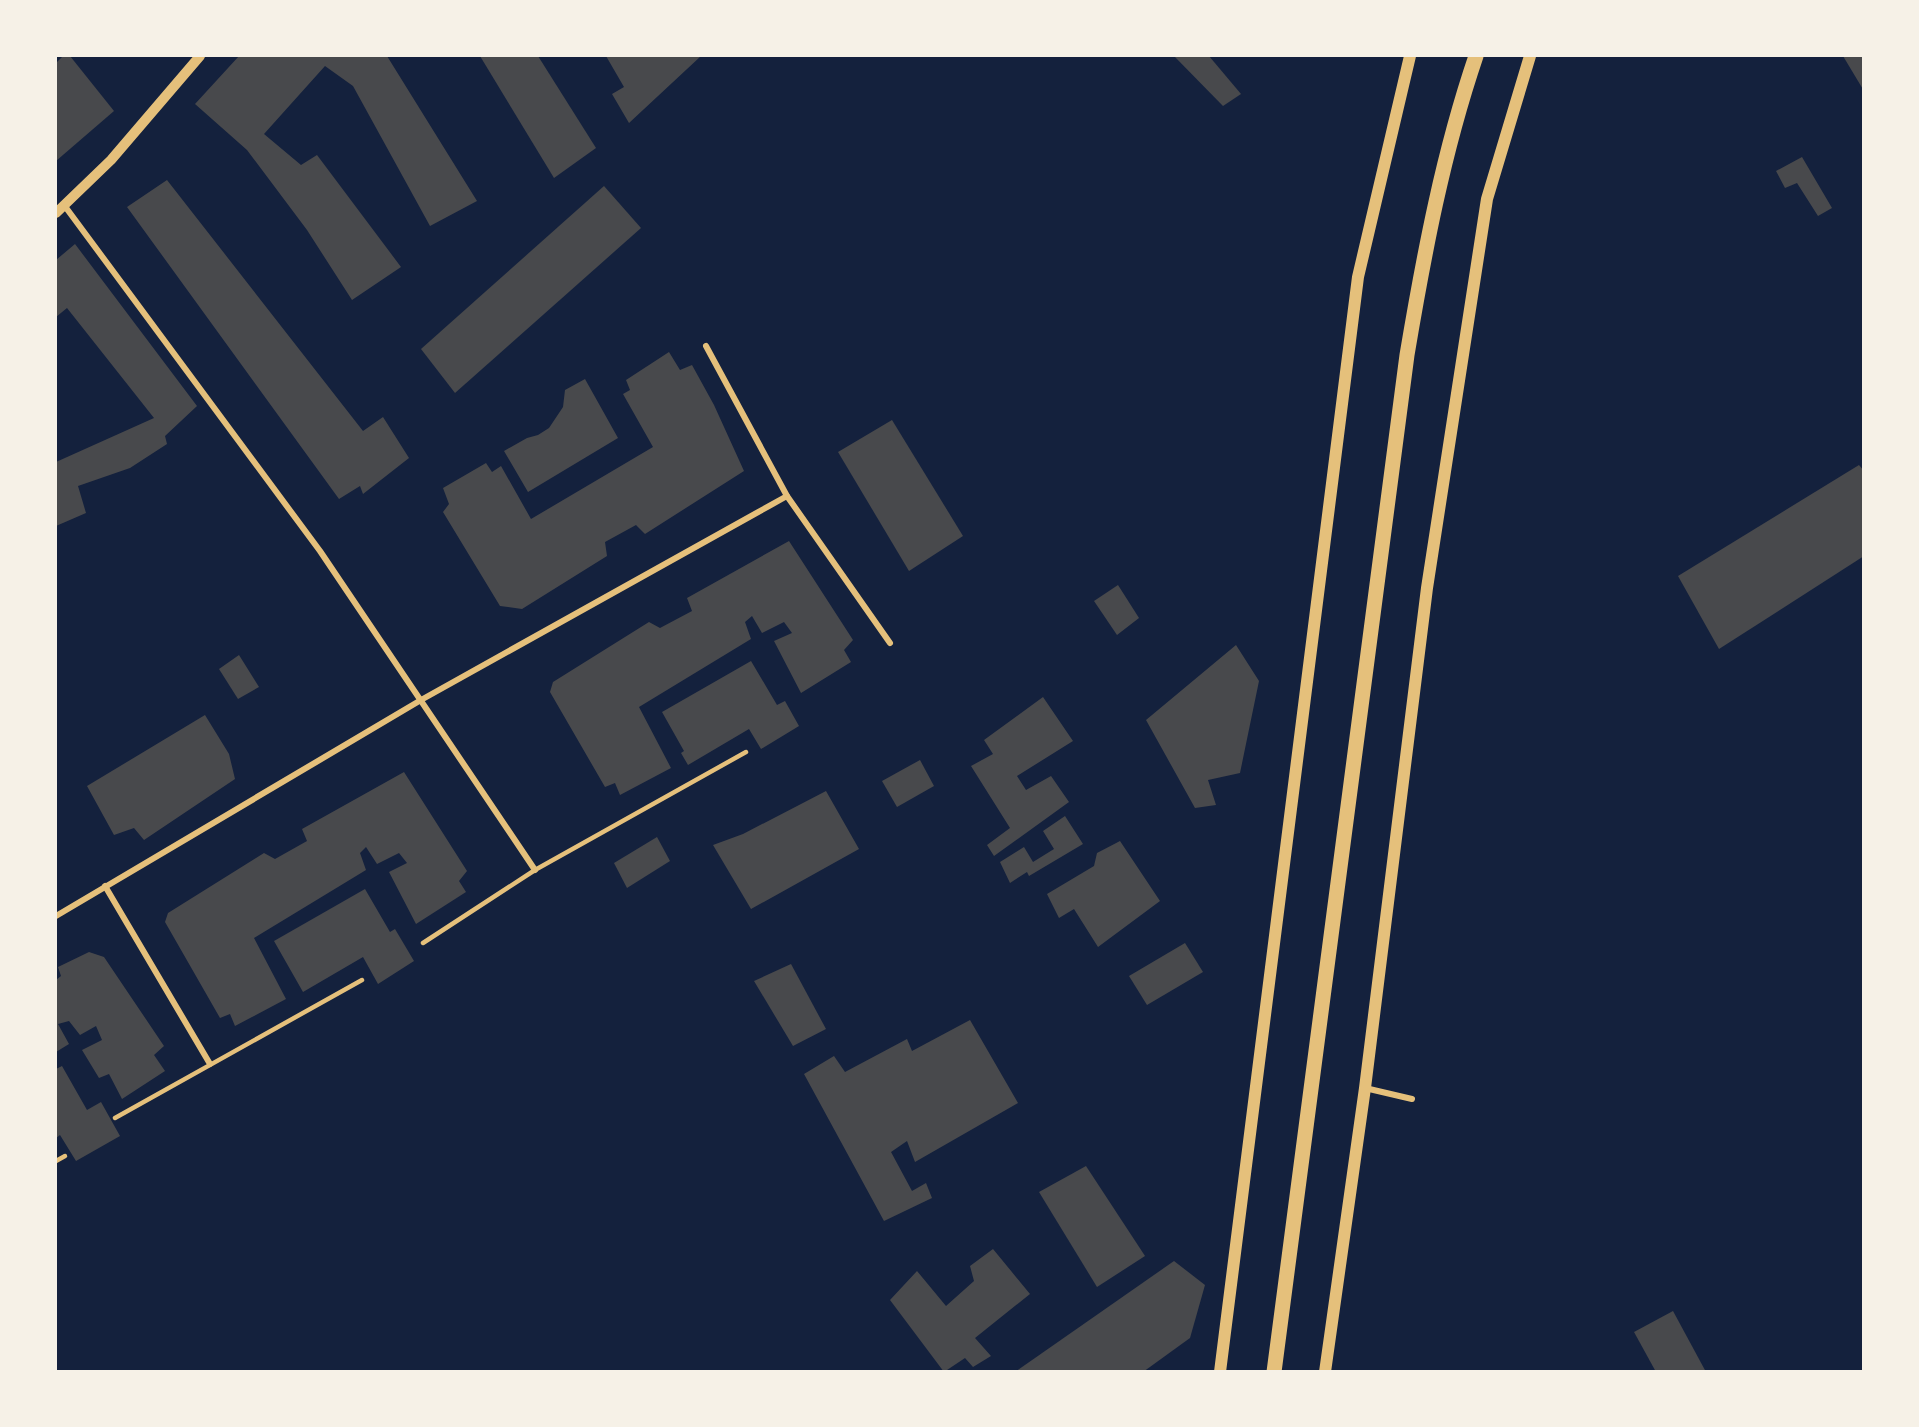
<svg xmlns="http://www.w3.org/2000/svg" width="1919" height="1427" font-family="Manrope,sans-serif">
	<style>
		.building { fill: #48494c }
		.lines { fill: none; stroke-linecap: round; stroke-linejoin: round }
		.service { stroke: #e5c07b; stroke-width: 4.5 }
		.minor { stroke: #e5c07b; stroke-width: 6 }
		.tertiary { stroke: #e5c07b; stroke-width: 10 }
		.secondary { stroke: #e5c07b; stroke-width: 12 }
		.primary { stroke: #e5c07b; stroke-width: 15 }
	</style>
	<rect width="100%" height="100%" fill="#14213d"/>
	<g class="building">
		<path d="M63,56H70L114,111L56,161V63Z"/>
		<path d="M239,56H387L477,201L430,226L353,86L325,66L264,134L301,165L317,155L401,267L352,300L307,230L247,150L195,104Z"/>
		<path d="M480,56H538L596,148L554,178Z"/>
		<path d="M606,56H701L629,123L612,94L624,87Z"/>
		<path d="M1174,56H1209L1241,94L1223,106Z"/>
		<path d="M1843,56H1864V91Z"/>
		<path d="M1802,157L1832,208L1818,216L1797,183L1785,188L1776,171Z"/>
		<path d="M167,180L363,431L383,417L409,458L363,494L360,486L339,499L127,207Z"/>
		<path d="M604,186L641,228L455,393L421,349Z"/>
		<path d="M75,244L197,406L165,436L167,444L130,468L78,486L86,513L56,526V462L154,418L67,308L56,317V260Z"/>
		<path d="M669,352L680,370L692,365L714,405L744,471L645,534L636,525L605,542L607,556L522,609L500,606L443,512L449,504L443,488L486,463L492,472L501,466L531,519L653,447L623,394L630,390L626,380Z"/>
		<path d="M585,379L618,438L528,492L504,451L527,438L538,435L549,428L563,407L565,390Z"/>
		<path d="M892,420L963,536L909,571L838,452Z"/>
		<path d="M1859,465L1864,471V556L1719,649L1678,576Z"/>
		<path d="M789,541L853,640L844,650L851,662L801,693L774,641L792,633L784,622L762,633L752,616L745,622L751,639L639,707L671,768L620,795L615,783L605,787L550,692L553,682L649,622L660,628L692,611L687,598Z"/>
		<path d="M1118,585L1139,618L1117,635L1094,601Z"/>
		<path d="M1236,645L1259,681L1240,773L1208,780L1216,805L1195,808L1146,720Z"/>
		<path d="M239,655L259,687L238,699L219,669Z"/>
		<path d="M751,661L777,705L785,701L799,726L761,749L749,729L688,765L681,753L684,751L662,712Z"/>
		<path d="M1043,697L1073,741L1017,776L1026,790L1051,776L1069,802L994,856L987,845L1010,828L971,766L993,754L984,740Z"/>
		<path d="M205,715L229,754L235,779L144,840L134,828L114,835L87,786Z"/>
		<path d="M920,760L934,786L897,807L882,781Z"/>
		<path d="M404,772L467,871L459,881L466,892L416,924L389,872L407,863L399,853L377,864L366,847L360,853L366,870L254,938L286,999L235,1026L230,1014L220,1018L165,922L168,913L264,853L275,859L307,841L302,829Z"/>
		<path d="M826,791L859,849L751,909L713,845L743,834Z"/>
		<path d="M1065,816L1083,844L1029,876L1027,872L1010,883L1000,862L1024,847L1033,862L1054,849L1043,831Z"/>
		<path d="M657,837L670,861L627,888L614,863Z"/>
		<path d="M1120,841L1160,901L1098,947L1074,909L1059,918L1047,894L1094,866L1097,853Z"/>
		<path d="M365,889L390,932L395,929L414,961L378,984L363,957L303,992L274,941Z"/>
		<path d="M1185,943L1203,972L1147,1005L1129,976Z"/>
		<path d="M89,952L104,957L164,1046L154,1055L165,1071L122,1099L109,1074L99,1078L82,1050L102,1040L96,1026L80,1035L69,1021L58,1024L69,1044L56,1052V980L61,976L58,967Z"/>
		<path d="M791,964L826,1029L793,1046L754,981Z"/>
		<path d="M970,1020L1018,1103L915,1162L907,1141L891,1152L912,1191L926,1183L932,1198L884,1221L804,1074L834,1056L845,1072L907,1039L912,1051Z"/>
		<path d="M62,1066L87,1110L101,1102L120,1136L76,1161L60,1135L56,1138V1069Z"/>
		<path d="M1086,1166L1145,1256L1097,1287L1039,1192Z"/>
		<path d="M993,1249L1030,1294L975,1338L991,1356L973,1367L965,1358L944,1372L890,1300L917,1271L946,1306L974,1281L970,1266Z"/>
		<path d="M1174,1261L1205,1285L1190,1338L1143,1372H1015Z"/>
		<path d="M1673,1311L1706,1372H1656L1634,1332Z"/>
	</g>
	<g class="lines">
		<g class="service">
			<path d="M423,943L535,870L746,752"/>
			<path d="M115,1118L362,980"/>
			<path d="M56,1161L65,1156"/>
		</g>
		<g class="minor">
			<path d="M64,205L320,551L535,870"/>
			<path d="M706,346L787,496L890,643"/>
			<path d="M105,886L210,1064"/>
			<path d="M56,916L421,700L787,496"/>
			<path d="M1365,1088L1412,1099"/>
		</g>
		<path class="tertiary" d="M56,213L111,160L200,56"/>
		<g class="secondary">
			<path d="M1220,1372L1358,277L1410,56"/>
			<path d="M1325,1372L1365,1088L1427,588L1487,199L1530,56"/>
		</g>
		<path class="primary" d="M1274,1372L1407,355C1424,254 1443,153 1476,56"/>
	</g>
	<rect width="1919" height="1427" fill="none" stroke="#f6f1e7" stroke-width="114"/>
</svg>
